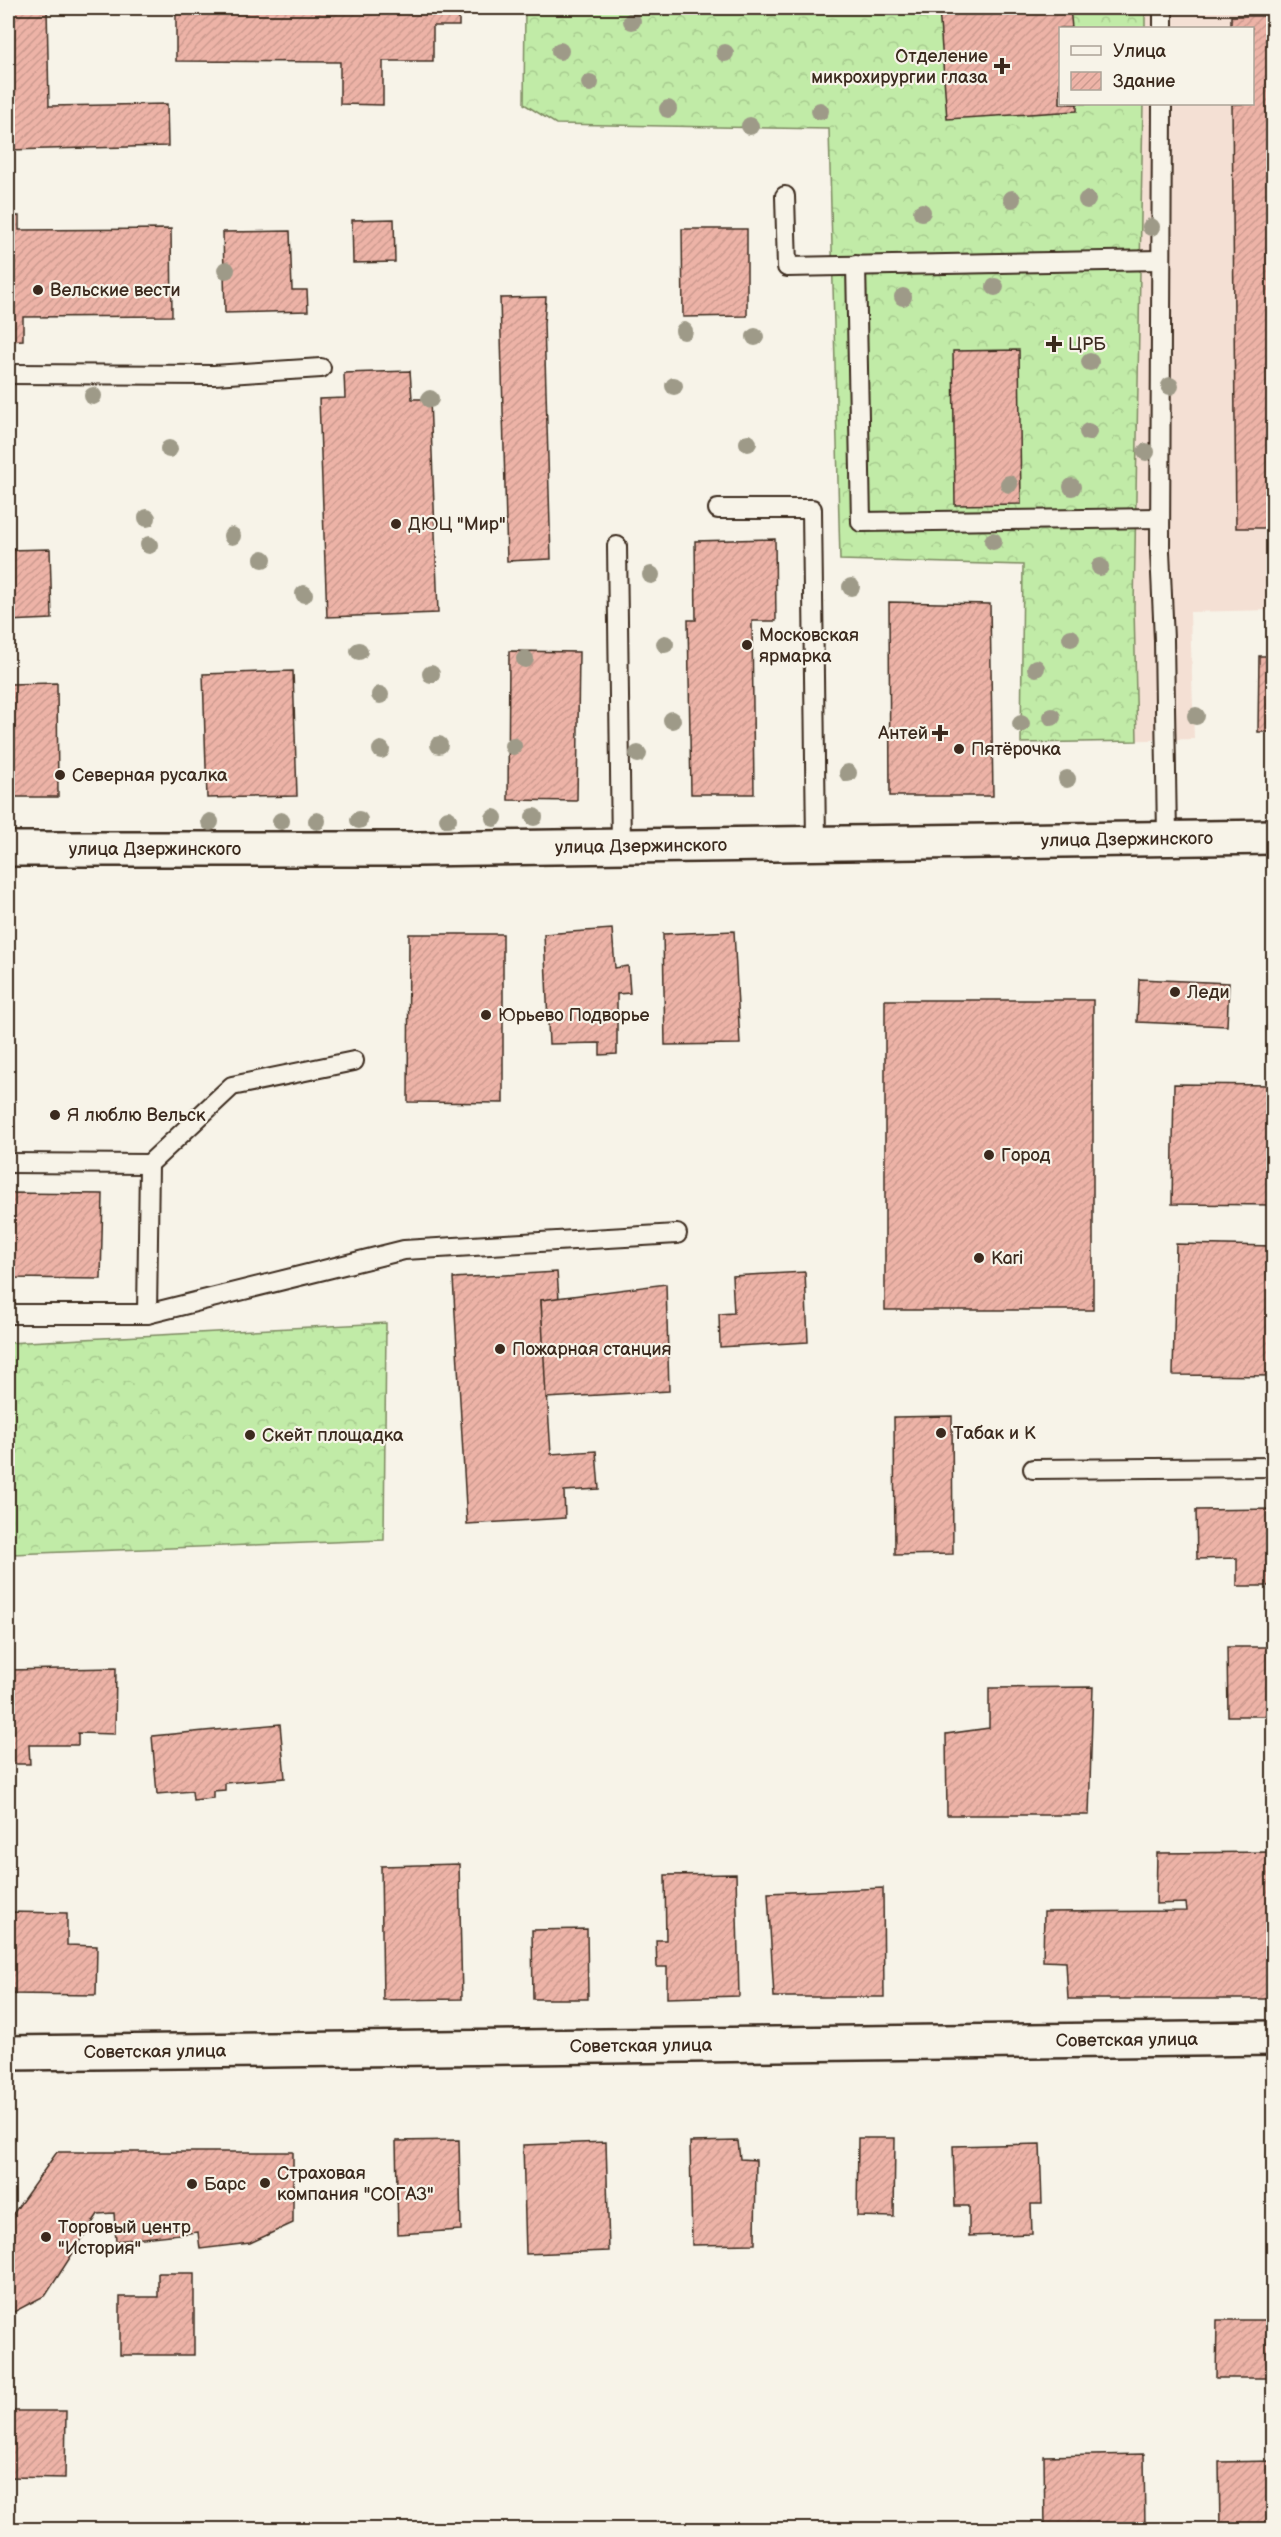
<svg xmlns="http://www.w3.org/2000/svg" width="1281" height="2537" font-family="'Balsamiq Sans',sans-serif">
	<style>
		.built { fill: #f4e0d4; fill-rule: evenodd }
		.forest { fill: url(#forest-crowns); stroke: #7e8a62; stroke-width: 1.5 }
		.building { fill: url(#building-hatch); stroke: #3b2a1e; stroke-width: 1.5 }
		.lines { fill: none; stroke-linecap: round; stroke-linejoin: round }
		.service-casing { stroke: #3b2a1e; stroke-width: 22 }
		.secondary-casing { stroke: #3b2a1e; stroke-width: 38 }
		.service { stroke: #f7f3e8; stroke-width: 18 }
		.secondary { stroke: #f7f3e8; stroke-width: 33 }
		.tree { fill: #9e9a88 }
		.poi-dot { fill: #3b2a1e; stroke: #f7f3e8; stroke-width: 2 }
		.labels { text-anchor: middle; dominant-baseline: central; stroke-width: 4.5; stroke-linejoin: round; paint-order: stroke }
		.poi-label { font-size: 18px; fill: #3b2a1e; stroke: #f7f3e8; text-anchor: start }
		.street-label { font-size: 18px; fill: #3b2a1e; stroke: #f7f3e8 }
	</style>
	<defs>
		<pattern id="forest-crowns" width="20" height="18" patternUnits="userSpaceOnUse" patternTransform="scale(1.5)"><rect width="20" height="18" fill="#c1eba7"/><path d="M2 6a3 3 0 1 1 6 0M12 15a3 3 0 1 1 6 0" fill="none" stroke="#a7ca8f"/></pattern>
		<pattern id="building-hatch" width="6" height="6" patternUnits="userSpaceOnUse" patternTransform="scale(1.5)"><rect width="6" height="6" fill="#edb3a7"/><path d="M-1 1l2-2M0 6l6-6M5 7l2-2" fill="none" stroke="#cc9a8f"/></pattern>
	</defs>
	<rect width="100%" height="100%" fill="#f7f3e8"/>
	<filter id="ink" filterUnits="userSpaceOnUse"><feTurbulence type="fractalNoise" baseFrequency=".0167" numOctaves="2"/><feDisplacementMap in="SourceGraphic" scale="12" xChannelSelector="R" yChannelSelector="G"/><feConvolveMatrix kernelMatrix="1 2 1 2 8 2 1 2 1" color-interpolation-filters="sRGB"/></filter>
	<g filter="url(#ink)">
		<path class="built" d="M525,8H1273V610L1190,612L1194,739L1021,743L1024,565L840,560L829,129L556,124L524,104ZM1060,28H1252V104H1060Z"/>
		<g class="forest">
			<path d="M525,8H1145V28H1060V104H1143L1134,607L1137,741L1021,743L1023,565L840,560L829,129L556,124L524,104Z"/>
			<path d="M386,1323L384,1540L12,1554L8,1472V1343Z"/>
		</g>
		<g class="building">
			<path d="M8,8H47L49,106L167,104L168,146L8,150Z"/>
			<path d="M176,8H459V26H433V61H383V105L340,104V62L176,61Z"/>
			<path d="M939,8H1070L1072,28H1060V104H1077V111L947,119Z"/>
			<path d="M1231,16H1274V528H1236L1232,104H1252V28H1231Z"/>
			<path d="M8,216H19V230L171,229L172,316L23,317V340L8,341Z"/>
			<path d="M394,219L395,262L353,263L352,220Z"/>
			<path d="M682,229H747V316L683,317Z"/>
			<path d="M290,231L292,290H307L308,311L225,313L223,232Z"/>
			<path d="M546,297L544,324L551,559L507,561L500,298Z"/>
			<path d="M1019,350L1021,504L955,505L953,351Z"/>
			<path d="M410,371L412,399H430L438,613L327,617L319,399L345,398L344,373Z"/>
			<path d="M775,539L776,621H752L754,794H691L688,620H696L695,541Z"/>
			<path d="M50,549L52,619L8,621V550Z"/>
			<path d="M889,602L990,604L993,796H890Z"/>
			<path d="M509,651L579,652L577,801L508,800Z"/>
			<path d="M1259,656H1274V732H1258Z"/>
			<path d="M293,671L297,796L207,798L203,674Z"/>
			<path d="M57,683L58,797H8V684Z"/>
			<path d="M612,929L615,968L628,966L630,993L617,994V1054L600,1055V1043L549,1044L544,934Z"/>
			<path d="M734,931L740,1044L665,1045L663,934Z"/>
			<path d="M409,934H503V1103L408,1102Z"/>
			<path d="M1139,979L1229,983L1227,1026L1137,1022Z"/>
			<rect x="885" y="1000" width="208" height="310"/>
			<path d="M1174,1084L1274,1085V1205L1172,1204Z"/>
			<path d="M8,1193L103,1194L101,1279L8,1278Z"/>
			<path d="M1176,1244L1274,1246V1376L1173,1375Z"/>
			<path d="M557,1272L559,1299L541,1300L551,1454L596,1451L599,1489L564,1491L565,1518L467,1524L453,1278Z"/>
			<path d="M805,1272L808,1342L720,1347L719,1314L734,1313L732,1276Z"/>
			<path d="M666,1284L669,1391L546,1398L541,1300Z"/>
			<path d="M952,1416L953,1554L895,1555L894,1417Z"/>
			<path d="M1274,1509V1586H1237V1558L1197,1559L1196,1510Z"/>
			<path d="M1227,1647H1274V1716H1228Z"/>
			<path d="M116,1668L115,1734L78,1733V1745H29L30,1764H8V1670Z"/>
			<path d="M1093,1687L1089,1815H947L946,1734L989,1728V1688Z"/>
			<path d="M280,1724L285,1778L225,1783V1790L213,1791V1798L193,1800L192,1791L157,1794L152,1736Z"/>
			<path d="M1273,1852L1274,1999H1068L1066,1962L1043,1961L1044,1912L1187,1911L1186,1903L1156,1904L1157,1853Z"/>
			<path d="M459,1864L462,1999L383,2000L381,1866Z"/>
			<path d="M736,1874L739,1996L667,1998V1967H657L656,1940H666L665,1875Z"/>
			<path d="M883,1888L884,1997H774L768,1893Z"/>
			<path d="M8,1912L67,1913V1945L97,1946L96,1995L8,1994Z"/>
			<path d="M587,1929L588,1999H533L532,1930Z"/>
			<path d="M858,2138H895L894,2217L857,2216Z"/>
			<path d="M459,2140L461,2230L398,2234L396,2141Z"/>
			<path d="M738,2141L740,2159L756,2160L755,2244L692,2245L690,2142Z"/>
			<path d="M606,2142L609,2251L526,2254L523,2145Z"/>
			<path d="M1040,2144L1042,2204H1031L1032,2234L969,2236V2206H955L953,2146Z"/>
			<path d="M1268,2146H1274V2244H1270Z"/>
			<path d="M57,2152H293V2223L250,2243L200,2249L198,2232L116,2241L114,2213L98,2214L46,2295L8,2315V2221Z"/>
			<path d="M158,2273H194V2355H120V2297H158Z"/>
			<path d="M1217,2320H1274V2378H1216Z"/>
			<path d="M8,2411H66L65,2478L8,2477Z"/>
			<path d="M1144,2454L1145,2530H1045L1044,2456Z"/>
			<path d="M1274,2461V2530H1220L1219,2462Z"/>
		</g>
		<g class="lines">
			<g class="service-casing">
				<g id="service">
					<path d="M1163,28V8"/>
					<path d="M1162,104L1160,551L1164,640L1167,837"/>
					<path d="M785,196L787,267L1161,260"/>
					<path d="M856,265L861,522L1160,518"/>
					<path d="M8,374L214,375L321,368"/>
					<path d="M718,509H812L816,843"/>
					<path d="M617,546L621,846"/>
					<path d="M8,1163L149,1164L232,1086L354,1061"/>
					<path d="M8,1314H147L404,1250L677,1234"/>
					<path d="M147,1314L149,1164"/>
					<path d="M1033,1469L1274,1467"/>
				</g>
			</g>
			<g class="secondary-casing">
				<g id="secondary">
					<path id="s1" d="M8,849H418L1274,837"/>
					<path id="s2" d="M8,2053L1274,2038"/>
				</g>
			</g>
			<use href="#service" class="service"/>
			<use href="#secondary" class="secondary"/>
		</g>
		<g class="tree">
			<circle cx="632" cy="21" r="9"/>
			<circle cx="560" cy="51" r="9"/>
			<circle cx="725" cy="53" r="9"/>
			<circle cx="590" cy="83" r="9"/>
			<circle cx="668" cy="109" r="9"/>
			<circle cx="820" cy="111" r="9"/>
			<circle cx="750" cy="126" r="9"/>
			<circle cx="1012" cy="199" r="9"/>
			<circle cx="1087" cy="200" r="9"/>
			<circle cx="922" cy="212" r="9"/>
			<circle cx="1151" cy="227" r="9"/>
			<circle cx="226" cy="270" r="9"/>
			<circle cx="995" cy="287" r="9"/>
			<circle cx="903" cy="297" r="9"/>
			<circle cx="684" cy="331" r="9"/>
			<circle cx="755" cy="337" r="9"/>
			<circle cx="1090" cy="362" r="9"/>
			<circle cx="674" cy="386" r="9"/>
			<circle cx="1170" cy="386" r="9"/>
			<circle cx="93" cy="396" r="9"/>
			<circle cx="430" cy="399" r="9"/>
			<circle cx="1088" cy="432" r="9"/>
			<circle cx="748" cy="443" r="9"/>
			<circle cx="169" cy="449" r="9"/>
			<circle cx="1146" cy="452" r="9"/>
			<circle cx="1009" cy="484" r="9"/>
			<circle cx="1072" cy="487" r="9"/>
			<circle cx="147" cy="518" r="9"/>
			<circle cx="232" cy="536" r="9"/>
			<circle cx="993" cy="541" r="9"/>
			<circle cx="149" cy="545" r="9"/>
			<circle cx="263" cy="559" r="9"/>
			<circle cx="1100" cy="567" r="9"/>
			<circle cx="651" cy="575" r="9"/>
			<circle cx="851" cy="587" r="9"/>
			<circle cx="304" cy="594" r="9"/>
			<circle cx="1071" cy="638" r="9"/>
			<circle cx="665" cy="644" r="9"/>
			<circle cx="359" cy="651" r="9"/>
			<circle cx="525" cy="659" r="9"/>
			<circle cx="1036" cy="668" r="9"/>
			<circle cx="431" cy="674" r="9"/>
			<circle cx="380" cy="695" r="9"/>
			<circle cx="1196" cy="716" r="9"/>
			<circle cx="1052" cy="717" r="9"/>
			<circle cx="672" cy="720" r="9"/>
			<circle cx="1021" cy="724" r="9"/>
			<circle cx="439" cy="745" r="9"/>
			<circle cx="513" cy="746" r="9"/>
			<circle cx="381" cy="750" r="9"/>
			<circle cx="638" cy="754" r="9"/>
			<circle cx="848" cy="773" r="9"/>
			<circle cx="1067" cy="779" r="9"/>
			<circle cx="534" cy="817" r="9"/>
			<circle cx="494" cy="818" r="9"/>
			<circle cx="448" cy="819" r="9"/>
			<circle cx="359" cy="820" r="9"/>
			<circle cx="281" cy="821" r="9"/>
			<circle cx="317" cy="821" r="9"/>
			<circle cx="210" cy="822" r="9"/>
		</g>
	</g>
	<g class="poi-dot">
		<path d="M999 57h6v6h6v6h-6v6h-6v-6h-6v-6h6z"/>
		<circle cx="38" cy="290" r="6"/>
		<path d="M1051 335h6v6h6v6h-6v6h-6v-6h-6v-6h6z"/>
		<circle cx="396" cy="524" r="6"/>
		<circle cx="747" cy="645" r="6"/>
		<path d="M937 724h6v6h6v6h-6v6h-6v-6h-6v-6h6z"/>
		<circle cx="959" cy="749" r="6"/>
		<circle cx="60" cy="775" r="6"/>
		<circle cx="1175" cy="992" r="6"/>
		<circle cx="486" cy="1015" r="6"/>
		<circle cx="55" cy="1115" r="6"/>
		<circle cx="989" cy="1155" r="6"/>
		<circle cx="979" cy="1258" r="6"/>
		<circle cx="500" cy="1349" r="6"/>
		<circle cx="941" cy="1433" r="6"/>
		<circle cx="250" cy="1435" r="6"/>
		<circle cx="265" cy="2183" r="6"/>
		<circle cx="192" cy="2184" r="6"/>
		<circle cx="46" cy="2237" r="6"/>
	</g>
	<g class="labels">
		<g class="poi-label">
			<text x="988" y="56" text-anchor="end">Отделение<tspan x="988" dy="21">микрохирургии глаза</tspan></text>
			<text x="50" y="290">Вельские вести</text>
			<text x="1068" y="344">ЦРБ</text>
			<text x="408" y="524">ДЮЦ "Мир"</text>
			<text x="759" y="635">Московская<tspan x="759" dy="21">ярмарка</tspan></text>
			<text x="928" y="733" text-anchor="end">Антей</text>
			<text x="971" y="749">Пятёрочка</text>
			<text x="72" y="775">Северная русалка</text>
			<text x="1187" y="992">Леди</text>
			<text x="498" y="1015">Юрьево Подворье</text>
			<text x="67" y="1115">Я люблю Вельск</text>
			<text x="1001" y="1155">Город</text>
			<text x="991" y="1258">Kari</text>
			<text x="512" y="1349">Пожарная станция</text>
			<text x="953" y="1433">Табак и К</text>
			<text x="262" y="1435">Скейт площадка</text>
			<text x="277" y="2173">Страховая<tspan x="277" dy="21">компания "СОГАЗ"</tspan></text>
			<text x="204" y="2184">Барс</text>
			<text x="58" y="2227">Торговый центр<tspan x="58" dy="21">"История"</tspan></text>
		</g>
		<g class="street-label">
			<text stroke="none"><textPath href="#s1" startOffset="1119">улица Дзержинского</textPath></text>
			<text stroke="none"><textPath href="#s1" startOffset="633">улица Дзержинского</textPath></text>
			<text stroke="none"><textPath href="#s1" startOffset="147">улица Дзержинского</textPath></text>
			<text stroke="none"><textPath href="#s2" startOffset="1119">Советская улица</textPath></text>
			<text stroke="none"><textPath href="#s2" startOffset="633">Советская улица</textPath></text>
			<text stroke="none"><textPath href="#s2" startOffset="147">Советская улица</textPath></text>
		</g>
	</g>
	<rect width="1281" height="2537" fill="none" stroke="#f7f3e8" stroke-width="30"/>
	<rect x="15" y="15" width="1251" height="2507" fill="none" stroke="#3b2a1e" stroke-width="2" filter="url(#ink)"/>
	<rect x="1059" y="27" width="195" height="78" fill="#f7f3e8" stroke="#aca397" stroke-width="1.5"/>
	<rect x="1071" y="46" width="30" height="9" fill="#f7f3e8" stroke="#aca397" stroke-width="1.5"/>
	<text x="1113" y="57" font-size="18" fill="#3b2a1e">Улица</text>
	<rect x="1071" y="72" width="30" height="18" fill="url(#building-hatch)" stroke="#aca397" stroke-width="1.5"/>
	<text x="1113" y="87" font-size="18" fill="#3b2a1e">Здание</text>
</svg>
